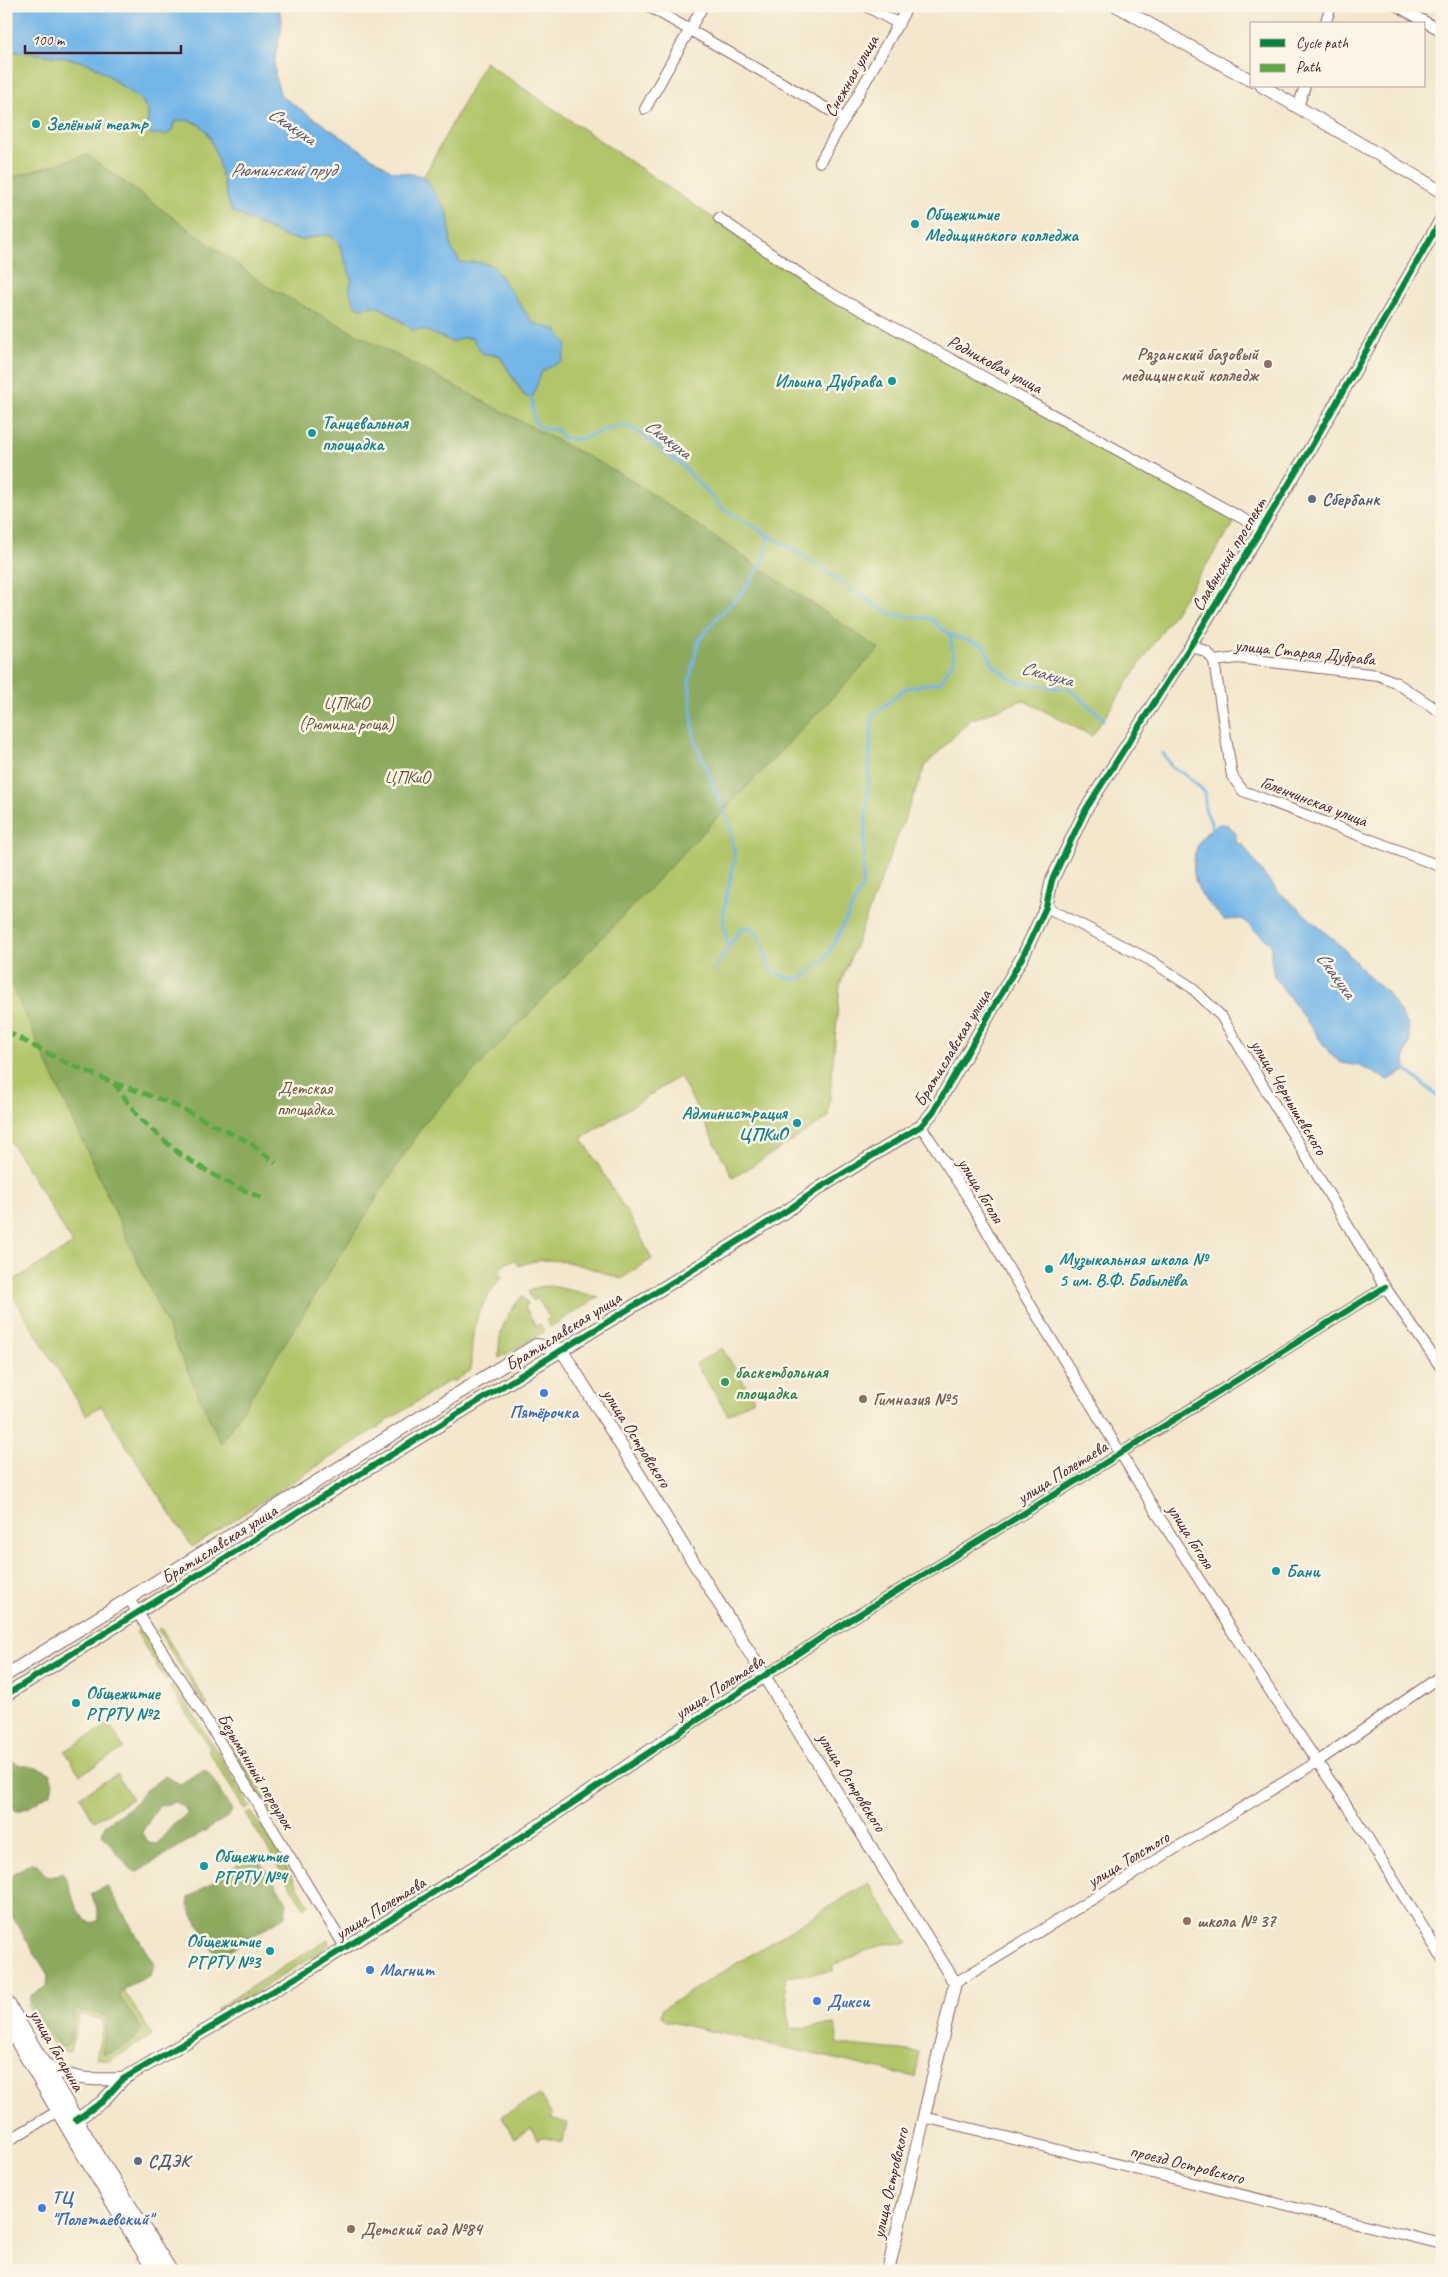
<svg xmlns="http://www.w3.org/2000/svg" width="1448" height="2277" font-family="Caveat,sans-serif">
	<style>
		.green { fill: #b1c569; stroke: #7e724a }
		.forest { fill: #8caa5d; stroke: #6b6444; fill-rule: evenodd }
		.water { fill: #72b6e8; stroke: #5e6a8a }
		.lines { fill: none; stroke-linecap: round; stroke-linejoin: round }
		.stream { stroke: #72b6e8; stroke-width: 3 }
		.minor-casing { stroke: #856563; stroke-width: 12 }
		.tertiary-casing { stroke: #856563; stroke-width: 14 }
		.secondary-casing { stroke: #856563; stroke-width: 16 }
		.minor { stroke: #fff; stroke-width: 10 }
		.tertiary { stroke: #fff; stroke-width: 12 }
		.secondary { stroke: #fff; stroke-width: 14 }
		.quiet { stroke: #57aa44; stroke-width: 5; stroke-dasharray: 10 5; stroke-linecap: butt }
		.cycleway-casing { stroke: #fcf5e5; stroke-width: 9 }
		.cycleway { stroke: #00873e; stroke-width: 6 }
		.culture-dot { fill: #0f9aa8; stroke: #fcf5e5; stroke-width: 2 }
		.education-dot { fill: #8d6e63; stroke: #fcf5e5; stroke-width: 2 }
		.service-dot { fill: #5c6f8a; stroke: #fcf5e5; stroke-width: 2 }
		.leisure-dot { fill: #2e9e5b; stroke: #fcf5e5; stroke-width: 2 }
		.shop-dot { fill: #3f7fe0; stroke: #fcf5e5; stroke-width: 2 }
		.labels { text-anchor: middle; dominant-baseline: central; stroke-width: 5; stroke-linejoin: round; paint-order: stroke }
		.street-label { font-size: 18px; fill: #4a1f2b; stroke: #fcf5e5 }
		.culture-label { font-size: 18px; font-weight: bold; fill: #0d838f; stroke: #fcf5e5; text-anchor: start }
		.education-label { font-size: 18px; font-weight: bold; fill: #785e54; stroke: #fcf5e5; text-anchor: start }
		.service-label { font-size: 18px; font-weight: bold; fill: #4e5e75; stroke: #fcf5e5; text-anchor: start }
		.park-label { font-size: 18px; fill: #69513e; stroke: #fcf5e5 }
		.leisure-label { font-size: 18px; font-weight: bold; fill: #27864d; stroke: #fcf5e5; text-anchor: start }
		.shop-label { font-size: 18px; font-weight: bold; fill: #366cbe; stroke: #fcf5e5; text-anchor: start }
		.water-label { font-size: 19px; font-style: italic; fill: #58546d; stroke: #fcf5e5 }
	</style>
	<rect width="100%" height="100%" fill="#fcf5e5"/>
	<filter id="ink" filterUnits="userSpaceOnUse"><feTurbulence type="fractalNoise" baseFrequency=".02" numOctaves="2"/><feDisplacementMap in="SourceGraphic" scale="10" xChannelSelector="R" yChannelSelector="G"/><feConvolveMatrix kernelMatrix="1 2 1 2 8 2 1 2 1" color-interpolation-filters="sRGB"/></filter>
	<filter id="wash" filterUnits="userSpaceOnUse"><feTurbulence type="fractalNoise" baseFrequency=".0096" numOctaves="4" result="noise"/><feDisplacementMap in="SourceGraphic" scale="20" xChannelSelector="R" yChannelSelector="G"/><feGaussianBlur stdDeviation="1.12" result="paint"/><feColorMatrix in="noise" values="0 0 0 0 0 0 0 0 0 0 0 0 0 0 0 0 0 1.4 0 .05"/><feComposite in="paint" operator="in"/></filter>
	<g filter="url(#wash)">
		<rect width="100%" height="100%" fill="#f3e7cc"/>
		<g class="green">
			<path d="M6,51C28,53 69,56 89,64C104,70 114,82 127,90C140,98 153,109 146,126L172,131L174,122C185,118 198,121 206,131C217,146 224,191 232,211L286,237L302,240L321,235L331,236L339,243L352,280L349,290L370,305L378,306L413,330L422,329L453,342L462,338H472L483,354L499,355L524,396L534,388L542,371L562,361L556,330L533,323L493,266L478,262L461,263L451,248L448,214L424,176L485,62L817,289L1237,519L1092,736L1023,700L970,720L925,766L840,985L828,1118L733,1178L680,1076L582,1138L638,1231L652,1259L621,1279C589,1268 552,1251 519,1266L515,1260L506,1263L499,1270L503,1276C476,1308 471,1329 471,1370L455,1381H449L192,1547L101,1406L86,1415L6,1285L73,1244L6,1134Z"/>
			<path d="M552,1286L599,1297L550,1327L546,1320L550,1318L537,1298L533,1301L528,1292L538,1287Z"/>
			<path d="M522,1296L528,1304L525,1307L536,1326L540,1324L544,1332L499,1358C498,1331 505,1316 522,1296Z"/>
			<path d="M722,1348L754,1399L728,1415L696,1364Z"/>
			<path d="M141,1628L171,1677L166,1681L136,1632Z"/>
			<path d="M161,1628L208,1705L205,1706L158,1630Z"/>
			<path d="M175,1684L250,1806L244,1809L208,1750L210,1748L169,1687Z"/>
			<path d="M218,1721L276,1814L273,1816L215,1723Z"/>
			<path d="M109,1724L124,1748L80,1775L65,1751Z"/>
			<path d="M117,1774L132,1799L94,1821L80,1796Z"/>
			<path d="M251,1811L280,1857L275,1861L246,1814Z"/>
			<path d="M283,1862L309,1905L304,1908L277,1865Z"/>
			<path d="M868,1883L908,1943L882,1944L833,1965V1971L785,1977L790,2029L835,2024L838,2044L920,2052L915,2077L666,2021L661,2016L662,2009Z"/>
			<path d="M328,1939L329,1944L326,1948L219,2015L216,2009Z"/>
			<path d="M103,1957L152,2035L110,2061L96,2058L104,2020L79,2014L70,2052L55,2049L27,2005Z"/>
			<path d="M540,2095L552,2116L549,2118L567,2123L563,2142L542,2137L537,2139L531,2128L514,2138L502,2116Z"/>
		</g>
		<g class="forest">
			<path d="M87,155L268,287L628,478L879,649L424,1123L221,1444L6,973V179Z"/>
			<path d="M6,1756C17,1769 35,1764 50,1773L53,1784L51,1793L28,1808L16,1811L6,1797Z"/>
			<path d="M203,1770L208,1772L232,1810L229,1816L137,1872L130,1869L102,1834L105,1825L136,1803L143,1792L165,1776L180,1784ZM175,1802L184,1807L188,1813L172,1826L157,1844L149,1843L142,1832L159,1806Z"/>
			<path d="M250,1856H257L287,1902L285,1916L223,1955L213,1950L188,1906L189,1898Z"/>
			<path d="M31,1863L37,1864L46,1876L52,1877L62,1872C75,1890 70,1910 90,1923L98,1921V1910L91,1894L107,1886L155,1966L150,1975L121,1991L120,1997L141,2029C136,2041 117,2052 104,2054L102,2052L108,2018L105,2015L78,2010L75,2012L69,2044L66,2047L59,2046L29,2001L30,1996L47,1986L48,1975L6,1907V1878Z"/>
		</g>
		<g class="water">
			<path d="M6,6H278C286,32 279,33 275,57C273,71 277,83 281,96L392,171L424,176L448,214L451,248L461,263L478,262L493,266L533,323L556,330L567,344L562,361L542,371L532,398L525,396L499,355L483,354L472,338H462L453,342L422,329L413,330C398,320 381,300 362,308L355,305L349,290L352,280L339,243L332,236L321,235L302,240L286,237L232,211C224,191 217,146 206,131C199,121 185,118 174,122L172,131L166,135L152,134L147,131C145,123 151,117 147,108C141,98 134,95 125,88C113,80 103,70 90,64C70,56 28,53 6,51Z"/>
			<path d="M1220,824L1228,825L1236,834V843L1243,845L1264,875L1278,891L1342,947L1370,978L1386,991L1408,1025L1410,1042L1404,1059L1407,1070L1388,1080L1360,1066L1342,1063L1332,1056L1274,976L1271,958V944L1242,919L1224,920C1216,911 1204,900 1199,890C1187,866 1195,833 1220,824Z"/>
		</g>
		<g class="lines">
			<g class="stream">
				<path d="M530,394C537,410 525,432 556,429L563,438L580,439L620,425L634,429L683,466L722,508L797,552L875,605L894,615L929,618L950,635L983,645L994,666L1016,682L1071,690L1104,719"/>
				<path d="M1163,753L1172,768L1183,773L1205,792V809L1214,829"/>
				<path d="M728,944L723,923L726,897L735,858L730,826L694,738L689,681L699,640L720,614L744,591L765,559L768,535"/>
				<path d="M713,971L741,928L751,927L759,936L771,971L794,980L808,975L828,955L862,887L872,716L906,688L940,682L954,660L950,635"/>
				<path d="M1404,1068L1442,1100"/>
			</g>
		</g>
	</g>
	<g filter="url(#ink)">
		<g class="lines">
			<g class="minor-casing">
				<g id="minor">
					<path d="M648,6L845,119"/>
					<path d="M866,6L899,24"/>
					<path d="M1397,6L1440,30"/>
					<path d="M1325,24L1331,6"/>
					<path d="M1298,107L1305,86"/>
					<path d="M645,109L703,6"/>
					<path d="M820,162L908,6"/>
					<path d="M719,218L819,287L1262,529"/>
					<path d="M1191,645L1208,653L1214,661L1232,776L1243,791L1442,867"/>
					<path d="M1214,661L1238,658L1378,675L1395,682L1442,713"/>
					<path d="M1046,907L1150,960L1191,987L1221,1016L1385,1287L1442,1369"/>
					<path d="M921,1126L967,1196L1007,1266L1158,1515L1274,1697L1359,1824L1442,1958"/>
					<path d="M129,1599L207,1721L345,1947"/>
					<path d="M765,1676L827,1634L1057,1493L1385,1287"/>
					<path d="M955,1983L1317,1762L1442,1675"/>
					<path d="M924,2117L1442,2244"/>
					<path d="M6,2142L58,2111"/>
				</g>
			</g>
			<g class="tertiary-casing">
				<g id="tertiary">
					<path d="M1117,6L1252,81"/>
					<path d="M1262,86L1442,192"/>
					<path d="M561,1349L955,1983L888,2271"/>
					<path d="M6,1675L536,1345L561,1349"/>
					<path d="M6,1695L316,1501L689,1272L791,1208L821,1187L921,1126L933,1112L1023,956L1046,907L1052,880L1086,809L1191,645L1310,449L1442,218"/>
					<path d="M44,2063C69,2081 93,2080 123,2079"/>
					<path d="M76,2120L102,2102L123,2079L314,1967L511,1844L694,1721L765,1676"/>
				</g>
			</g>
			<g class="secondary-casing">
				<g id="secondary">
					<path d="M6,2001L89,2142L170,2271"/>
					<path d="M6,2021L80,2148L155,2271"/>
				</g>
			</g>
			<use href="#minor" class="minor"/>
			<use href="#tertiary" class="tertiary"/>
			<use href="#secondary" class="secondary"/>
			<g class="quiet">
				<path d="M6,1031L60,1060L114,1083L168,1102L249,1142L276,1163"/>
				<path d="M114,1083L140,1119L181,1155L224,1181L264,1199"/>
			</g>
			<g class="cycleway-casing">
				<g id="cycleway">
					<path d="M6,1695L316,1501L689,1272L791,1208L821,1187L921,1126L933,1112L1023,956L1046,907L1052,880L1086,809L1191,645L1310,449L1442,218"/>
					<path d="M76,2120L102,2102L123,2079L314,1967L511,1844L827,1634L1057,1493L1385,1287"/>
				</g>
			</g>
			<use href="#cycleway" class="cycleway"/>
		</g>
	</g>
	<g class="culture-dot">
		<circle cx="36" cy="124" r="5"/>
		<circle cx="915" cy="224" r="5"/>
		<circle cx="892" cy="381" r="5"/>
		<circle cx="312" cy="433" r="5"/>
		<circle cx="797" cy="1123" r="5"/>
		<circle cx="1049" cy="1269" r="5"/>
		<circle cx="1276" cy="1571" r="5"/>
		<circle cx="76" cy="1703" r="5"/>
		<circle cx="204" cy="1866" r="5"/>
		<circle cx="270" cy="1951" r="5"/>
	</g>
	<g class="education-dot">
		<circle cx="1268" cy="364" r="5"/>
		<circle cx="863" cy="1399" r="5"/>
		<circle cx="1187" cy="1921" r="5"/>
		<circle cx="351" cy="2229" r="5"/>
	</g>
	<g class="service-dot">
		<circle cx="1312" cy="499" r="5"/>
		<circle cx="138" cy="2161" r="5"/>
	</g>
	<circle class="leisure-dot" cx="725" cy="1382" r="5"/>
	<g class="shop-dot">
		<circle cx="544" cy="1393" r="5"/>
		<circle cx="370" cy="1970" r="5"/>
		<circle cx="817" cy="2001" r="5"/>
		<circle cx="42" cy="2208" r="5"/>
	</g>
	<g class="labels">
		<g class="street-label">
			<text transform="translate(851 76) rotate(-60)">Снежная улица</text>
			<text transform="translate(995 364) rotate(28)">Родниковая улица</text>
			<text transform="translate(1229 554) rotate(-59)">Славянский проспект</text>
			<text transform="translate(1305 652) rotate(6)">улица Старая Дубрава</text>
			<text transform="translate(1314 801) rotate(21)">Голенчинская улица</text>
			<text transform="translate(952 1048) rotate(-59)">Братиславская улица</text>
			<text transform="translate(1289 1097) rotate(59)">улица Чернышевского</text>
			<text transform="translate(981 1190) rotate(59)">улица Гоголя</text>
			<text transform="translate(563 1331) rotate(-32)">Братиславская улица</text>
			<text transform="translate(637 1438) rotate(58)">улица Островского</text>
			<text transform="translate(1062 1472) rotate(-32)">улица Полетаева</text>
			<text transform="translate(1191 1536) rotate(58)">улица Гоголя</text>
			<text transform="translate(219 1544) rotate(-32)">Братиславская улица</text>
			<text transform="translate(719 1687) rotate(-33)">улица Полетаева</text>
			<text transform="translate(256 1771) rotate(59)">Безымянный переулок</text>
			<text transform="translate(852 1782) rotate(58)">улица Островского</text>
			<text transform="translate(1128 1859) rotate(-31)">улица Толстого</text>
			<text transform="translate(380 1908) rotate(-32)">улица Полетаева</text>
			<text transform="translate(57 2050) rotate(60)">улица Гагарина</text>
			<text transform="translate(1187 2164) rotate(14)">проезд Островского</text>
			<text transform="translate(890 2183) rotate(-77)">улица Островского</text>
		</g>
		<g class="culture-label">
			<text x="46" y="124">Зелёный театр</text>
			<text x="925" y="214">Общежитие<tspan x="925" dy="21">Медицинского колледжа</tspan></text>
			<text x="882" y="381" text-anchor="end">Ильина Дубрава</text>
			<text x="322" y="423">Танцевальная<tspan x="322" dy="21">площадка</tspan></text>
			<text x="787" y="1113" text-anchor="end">Администрация<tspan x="787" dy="21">ЦПКиО</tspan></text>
			<text x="1059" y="1259">Музыкальная школа №<tspan x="1059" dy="21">5 им. В.Ф. Бобылёва</tspan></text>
			<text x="1286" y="1571">Бани</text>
			<text x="86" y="1693">Общежитие<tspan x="86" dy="21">РГРТУ №2</tspan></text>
			<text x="214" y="1856">Общежитие<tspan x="214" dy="21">РГРТУ №4</tspan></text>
			<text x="260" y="1941" text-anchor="end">Общежитие<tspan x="260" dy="21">РГРТУ №3</tspan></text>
		</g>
		<g class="education-label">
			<text x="1258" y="354" text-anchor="end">Рязанский базовый<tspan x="1258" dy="21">медицинский колледж</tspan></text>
			<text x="873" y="1399">Гимназия №5</text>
			<text x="1197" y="1921">школа № 37</text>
			<text x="361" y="2229">Детский сад №84</text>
		</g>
		<g class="service-label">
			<text x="1322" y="499">Сбербанк</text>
			<text x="148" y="2161">СДЭК</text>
		</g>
		<g class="park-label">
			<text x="346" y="703">ЦПКиО<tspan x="346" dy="21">(Рюмина роща)</tspan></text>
			<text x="407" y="777">ЦПКиО</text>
			<text x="305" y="1088">Детская<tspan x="305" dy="21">площадка</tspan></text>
		</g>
		<g class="leisure-label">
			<text x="735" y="1372">баскетбольная<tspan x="735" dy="21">площадка</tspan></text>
		</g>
		<g class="shop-label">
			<text x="544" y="1412" text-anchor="middle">Пятёрочка</text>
			<text x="380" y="1970">Магнит</text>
			<text x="827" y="2001">Дикси</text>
			<text x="52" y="2198">ТЦ<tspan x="52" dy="21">"Полетаевский"</tspan></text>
		</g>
		<g class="water-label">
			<text transform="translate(292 126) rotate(34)">Скакуха</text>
			<text x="283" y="170">Рюминский пруд</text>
			<text transform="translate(668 439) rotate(37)">Скакуха</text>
			<text transform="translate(1047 674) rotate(15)">Скакуха</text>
			<text transform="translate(1336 975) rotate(54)">Скакуха</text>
		</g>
	</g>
	<rect width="1448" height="2277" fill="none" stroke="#fcf5e5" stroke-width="25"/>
	<rect x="1250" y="22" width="175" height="65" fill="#fcf5e5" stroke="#b59f9b"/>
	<rect x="1260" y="39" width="25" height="8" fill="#00873e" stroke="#b59f9b"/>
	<text x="1296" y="48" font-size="15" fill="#4a1f2b">Cycle path</text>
	<rect x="1260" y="64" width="25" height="8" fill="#57aa44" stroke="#b59f9b"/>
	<text x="1296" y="72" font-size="15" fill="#4a1f2b">Path</text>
	<path d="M25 45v8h156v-8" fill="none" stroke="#4a1f2b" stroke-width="2.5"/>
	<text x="32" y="45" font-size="15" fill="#4a1f2b" stroke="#fcf5e5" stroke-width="4" paint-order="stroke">100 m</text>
</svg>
